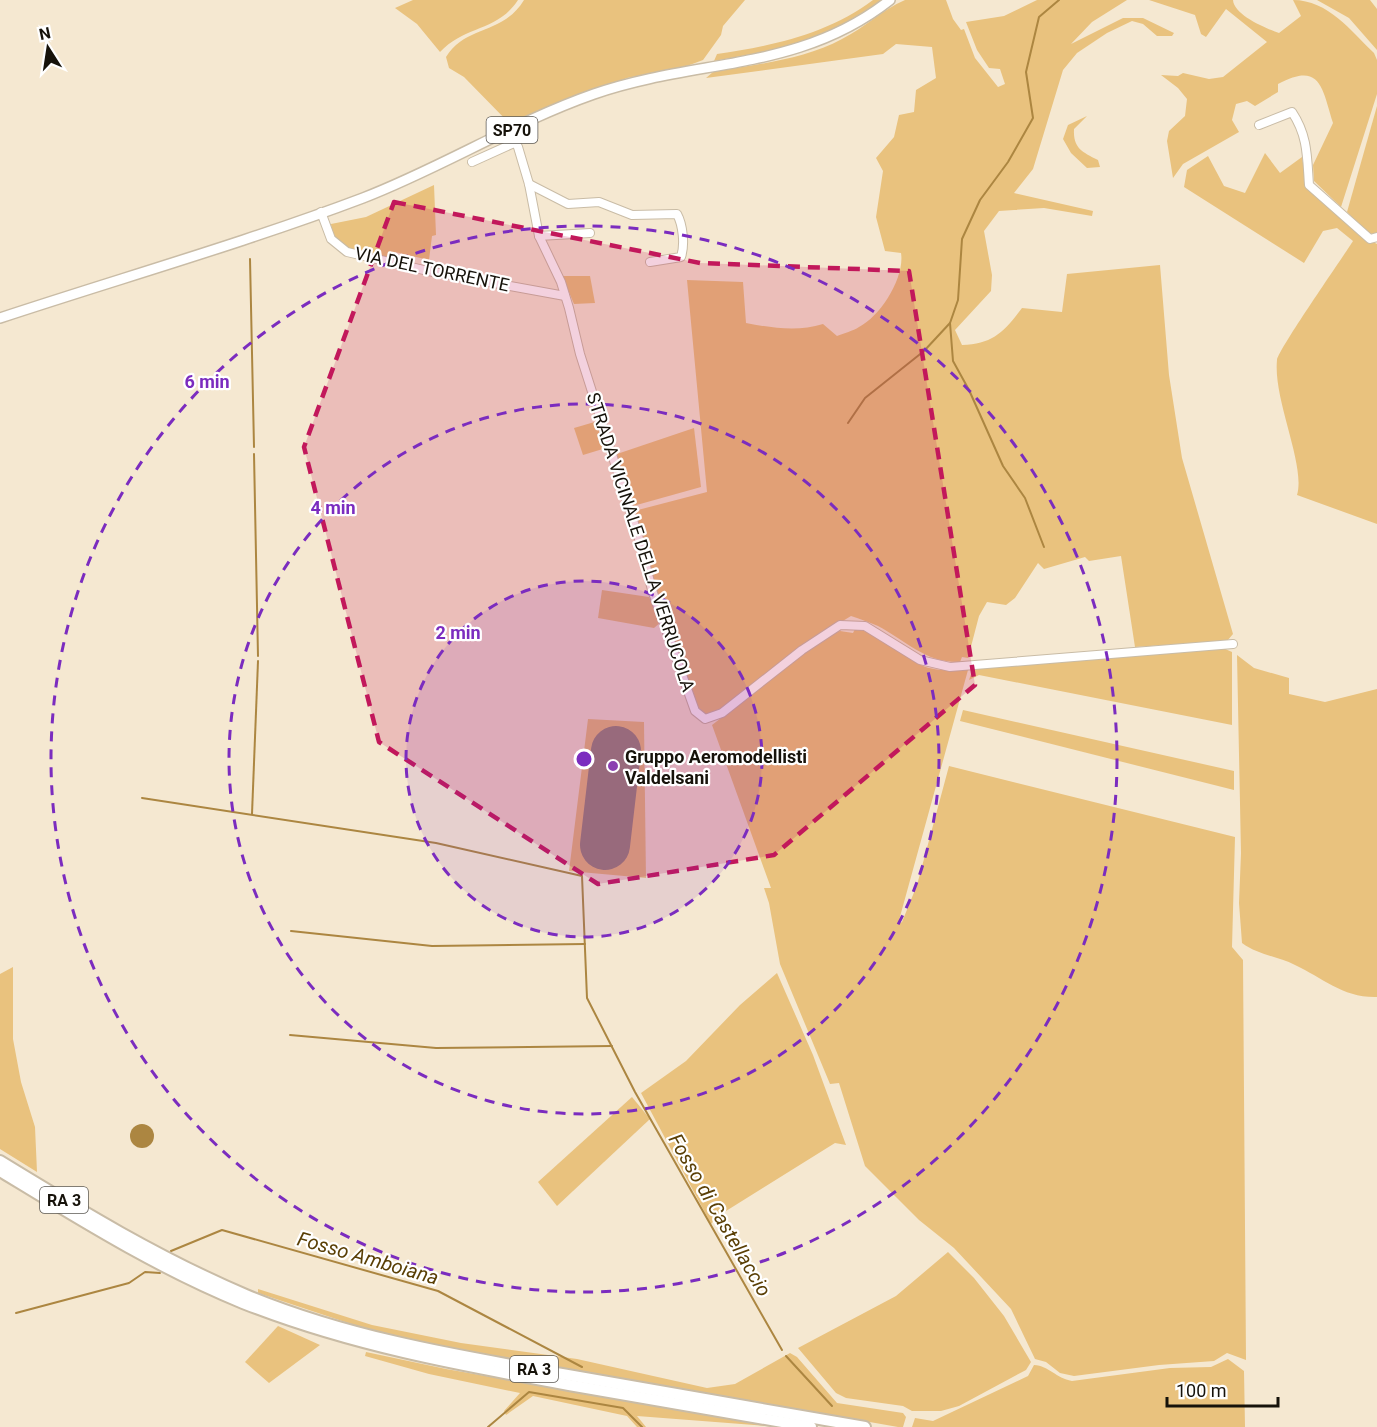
<svg xmlns="http://www.w3.org/2000/svg" width="1377" height="1427" font-family="Roboto,sans-serif">
	<style>
		.green { fill: #e9c27e }
		.water { fill: #ac8641 }
		.lines { fill: none; stroke-linecap: round; stroke-linejoin: round }
		.stream { stroke: #ac8641; stroke-width: 2 }
		.runway { stroke: #938a7a; stroke-width: 50 }
		.minor-casing { stroke: #c9bca6; stroke-width: 10 }
		.major-casing { stroke: #c9bca6; stroke-width: 12 }
		.highway-casing { stroke: #c9bca6; stroke-width: 14 }
		.minor { stroke: #fff; stroke-width: 8 }
		.major { stroke: #fff; stroke-width: 9 }
		.highway { stroke: #fff; stroke-width: 10 }
		.marked { fill: #c2185b; fill-opacity: 0.2; stroke: #c2185b; stroke-width: 4.5; stroke-dasharray: 12 8; stroke-linejoin: round }
		.ring { fill: none; stroke: #7b2cbf; stroke-width: 3; stroke-dasharray: 10 8 }
		.poi-dot { fill: #8c40b1; stroke: #fff; stroke-width: 2 }
		.labels { text-anchor: middle; dominant-baseline: central; stroke-width: 4.5; stroke-linejoin: round; paint-order: stroke }
		.shield { fill: #fff; stroke: #5c5954; stroke-width: 1.5 }
		.shield-label { font-size: 16px; font-weight: bold; fill: #16120a }
		.street-label { font-size: 18px; fill: #16120a; stroke: #fff }
		.poi-label { font-size: 18px; font-weight: bold; fill: #16120a; stroke: #fff; text-anchor: start }
		.water-label { font-size: 20px; font-style: italic; fill: #5a3f05; stroke: #fff }
		.centre { fill: #7b2cbf; stroke: #fff; stroke-width: 3 }
		.ring-label { font-size: 18px; text-anchor: middle; font-weight: bold; fill: #7b2cbf; stroke: #fff; stroke-width: 4.5; stroke-linejoin: round; paint-order: stroke }
	</style>
	<rect width="100%" height="100%" fill="#f5e8d1"/>
	<g class="green">
		<path d="M413,0H518C497,32 465,25 440,52L417,24L395,8Z"/>
		<path d="M524,0H745L723,26L721,35L703,60L687,66L627,78L511,125L464,77L449,68L446,57C466,25 503,35 524,0Z"/>
		<path d="M873,0H883L831,32L791,47L714,61L717,54C772,46 828,34 873,0Z"/>
		<path d="M905,0H946L953,19L961,30L964,29L975,58L998,87L1005,84L1000,69L989,68L977,50L966,22L1004,16L1037,0H1127L1092,22L1071,44L1123,18H1143L1174,33L1172,36H1157L1143,24L1132,21L1107,33L1077,53L1063,70L1033,169L1014,193L1093,211L1092,216L1044,208L999,211L984,231L992,275L991,291L955,330L962,345C993,344 1004,332 1022,308L1062,312L1067,274L1160,265L1169,375L1182,458L1233,634L1227,641L1135,647L1121,556L1089,561L1085,557L1044,569L1038,563L1015,598L1006,605L987,602L979,616L968,658L962,657L960,662C926,663 906,641 878,626C869,622 860,619 851,616L803,645L721,710L711,715L703,713L697,705L660,601L634,511L707,492L687,280L743,282L746,323C772,328 798,332 823,324L837,336C844,333 853,331 859,327C881,316 905,277 901,253L885,251L876,217L883,171L876,158L894,137L899,115L914,112L916,90L936,78L932,47L896,44L883,54L706,78L713,72C756,64 803,60 842,39C864,28 882,10 905,0Z"/>
		<path d="M1149,0H1233C1234,15 1265,28 1279,33L1301,16L1293,0C1328,0 1351,31 1374,53L1377,60V94L1341,207L1314,181L1313,165L1333,123C1322,88 1321,61 1278,84V92L1255,106L1247,101L1236,104L1232,120L1239,132L1183,164L1173,178L1167,141L1169,131L1185,116L1187,99L1178,88L1161,75L1178,76L1183,73L1209,79L1223,77L1267,42L1226,9L1206,37L1201,34L1195,15Z"/>
		<path d="M1317,0H1370L1377,9V50L1349,18Z"/>
		<path d="M1377,106V233L1370,234L1347,212Z"/>
		<path d="M1087,116L1074,129C1073,148 1082,152 1098,160L1100,167L1087,168L1071,153L1063,139L1068,125Z"/>
		<path d="M1265,153L1280,173L1302,157L1307,187L1361,236L1377,244V524L1297,495C1306,465 1273,400 1277,360C1278,350 1343,257 1353,241L1337,228L1323,231L1304,263L1184,187L1187,170L1208,156L1224,186L1245,193Z"/>
		<path d="M434,185L436,235L432,236L429,260L395,252L393,260C370,254 333,253 331,224L366,217Z"/>
		<path d="M562,276H590L595,303L574,304Z"/>
		<path d="M598,421L606,448L583,455L574,428Z"/>
		<path d="M694,428L701,487L633,506L617,454Z"/>
		<path d="M602,590L649,597L661,622L654,628L598,618Z"/>
		<path d="M855,629C880,632 899,654 921,665C935,672 953,670 968,670L898,924L902,922L917,885L949,766L1235,837L1232,947L1243,960L1246,1360L1227,1353L1214,1361L1159,1365L1074,1376L1060,1373L1046,1362L1035,1359L1011,1309L954,1248L919,1220L865,1166L839,1083L830,1084L780,964L769,903L764,888H771L712,725L823,639L840,631L853,633Z"/>
		<path d="M1223,648L1232,652V725L979,675L969,680L972,671L979,668Z"/>
		<path d="M1237,655L1254,668L1289,678V694L1325,702L1377,689V997C1343,998 1323,978 1295,965C1277,956 1258,955 1242,943L1239,903L1241,853Z"/>
		<path d="M963,710L1234,771V790L960,721Z"/>
		<path d="M588,719L644,722L646,878L569,871Z"/>
		<path d="M13,967V1039L21,1082L35,1127L37,1172L0,1149V974Z"/>
		<path d="M777,973L813,1055L846,1145L835,1143L718,1216L711,1224L641,1093L686,1061L740,1005Z"/>
		<path d="M632,1097L650,1119L557,1206L538,1182Z"/>
		<path d="M948,1252L974,1278L1004,1316L1031,1362L1026,1370L959,1406L941,1411H912L903,1406L846,1398L836,1393L798,1348L896,1296Z"/>
		<path d="M258,1289L372,1325L461,1343L577,1359L707,1388L735,1384L790,1353L797,1357L837,1403L903,1413L906,1417L903,1427H898L428,1344L369,1330L258,1293Z"/>
		<path d="M278,1326L320,1345L269,1383L245,1362Z"/>
		<path d="M366,1352L446,1369L779,1427L637,1416L646,1427H637L627,1416L533,1396L506,1415L504,1411L520,1393L429,1374L365,1356Z"/>
		<path d="M1228,1359L1244,1371L1245,1427H912L915,1418L933,1421L1028,1376L1034,1365C1049,1366 1056,1378 1072,1381L1170,1368L1211,1367Z"/>
	</g>
	<circle class="water" cx="142" cy="1136" r="12"/>
	<g class="lines">
		<g class="stream">
			<path d="M250,259L254,447"/>
			<path d="M950,323L953,361L969,390L1003,466L1025,498L1044,547"/>
			<path d="M848,423L865,398L924,351L950,323L958,300L962,239L980,200L1008,162L1033,118L1026,72L1039,17L1059,0"/>
			<path d="M254,454L258,656"/>
			<path d="M142,798L436,843L582,876L587,998L635,1092L782,1350"/>
			<path d="M252,814L258,661"/>
			<path d="M291,931L432,946L585,944"/>
			<path d="M290,1035L436,1048L612,1046"/>
			<path d="M171,1251L222,1230L438,1291L582,1367"/>
			<path d="M16,1313L129,1283L145,1272L160,1273"/>
			<path d="M786,1356L832,1406"/>
			<path d="M488,1427L529,1392L623,1408L642,1427"/>
		</g>
		<path class="runway" d="M605,845L616,751"/>
		<g class="minor-casing">
			<g id="minor">
				<path d="M1259,125L1292,112C1308,136 1307,157 1309,185L1370,239L1377,237"/>
				<path d="M508,132L518,147L529,184L539,236L561,282L569,308L580,354L640,542L652,590L695,711L705,719L722,713L802,650L840,625L865,626L920,660L950,667L1233,644"/>
				<path d="M472,162L514,143"/>
				<path d="M529,184L568,204L599,202L632,215L677,214C683,225 685,245 681,257L650,262"/>
				<path d="M321,212L331,239L347,252L428,271L565,296"/>
				<path d="M539,236L590,233"/>
			</g>
		</g>
		<g class="major-casing">
			<path id="major" d="M0,318C121,278 244,243 363,198C441,168 514,122 594,94C698,58 799,72 890,0"/>
		</g>
		<g class="highway-casing">
			<g id="highway">
				<path d="M0,1161C80,1210 159,1258 246,1295C347,1337 454,1355 562,1374C663,1392 764,1409 865,1427"/>
				<path d="M0,1171C79,1219 157,1268 243,1303C349,1345 458,1365 569,1385C649,1399 730,1413 811,1427"/>
			</g>
		</g>
		<use href="#minor" class="minor"/>
		<use href="#major" class="major"/>
		<use href="#highway" class="highway"/>
	</g>
	<path class="marked" d="M394,202L700,263L909,271L975,685L774,855L598,884L379,742L304,447Z"/>
	<circle cx="584" cy="759" r="178" fill="#7b2cbf" fill-opacity=".12"/>
	<g class="ring">
		<circle cx="584" cy="759" r="178"/>
		<circle cx="584" cy="759" r="355"/>
		<circle cx="584" cy="759" r="533"/>
	</g>
	<circle class="poi-dot" cx="613" cy="766" r="6"/>
	<g class="labels">
		<g class="shield">
			<rect x="486.5" y="117" width="51" height="26" rx="4.5"/>
			<rect x="40" y="1187" width="48" height="26" rx="4.5"/>
			<rect x="510" y="1356" width="48" height="26" rx="4.5"/>
		</g>
		<g class="shield-label">
			<text x="512" y="130">SP70</text>
			<text x="64" y="1200">RA 3</text>
			<text x="534" y="1369">RA 3</text>
		</g>
		<g class="street-label">
			<text transform="translate(432 269) rotate(12)">VIA DEL TORRENTE</text>
			<text transform="translate(641 542) rotate(72)">STRADA VICINALE DELLA VERRUCOLA</text>
		</g>
		<g class="poi-label">
			<text x="625" y="756">Gruppo Aeromodellisti<tspan x="625" dy="21">Valdelsani</tspan></text>
		</g>
		<g class="water-label">
			<text transform="translate(720 1215) rotate(60)">Fosso di Castellaccio</text>
			<text transform="translate(368 1258) rotate(16)">Fosso Amboiana</text>
		</g>
	</g>
	<circle cx="584" cy="759" r="9" class="centre"/>
	<g class="ring-label">
		<text x="207" y="388">6 min</text>
		<text x="333" y="514">4 min</text>
		<text x="458" y="639">2 min</text>
	</g>
	<g transform="translate(48 48) rotate(348)" stroke="#ffffff" stroke-width="4.5" paint-order="stroke">
	<path d="M0-4.5L10 22L0 15L-10 22Z" fill="#16120a"/>
	<text y="-9" font-size="16" font-weight="bold" text-anchor="middle" fill="#16120a">N</text>
	</g>
	<path d="M1167 1397v9h111v-9" fill="none" stroke="#16120a" stroke-width="3"/>
	<text x="1176" y="1397" font-size="18" fill="#16120a" stroke="#ffffff" stroke-width="4.5" paint-order="stroke">100 m</text>
</svg>
